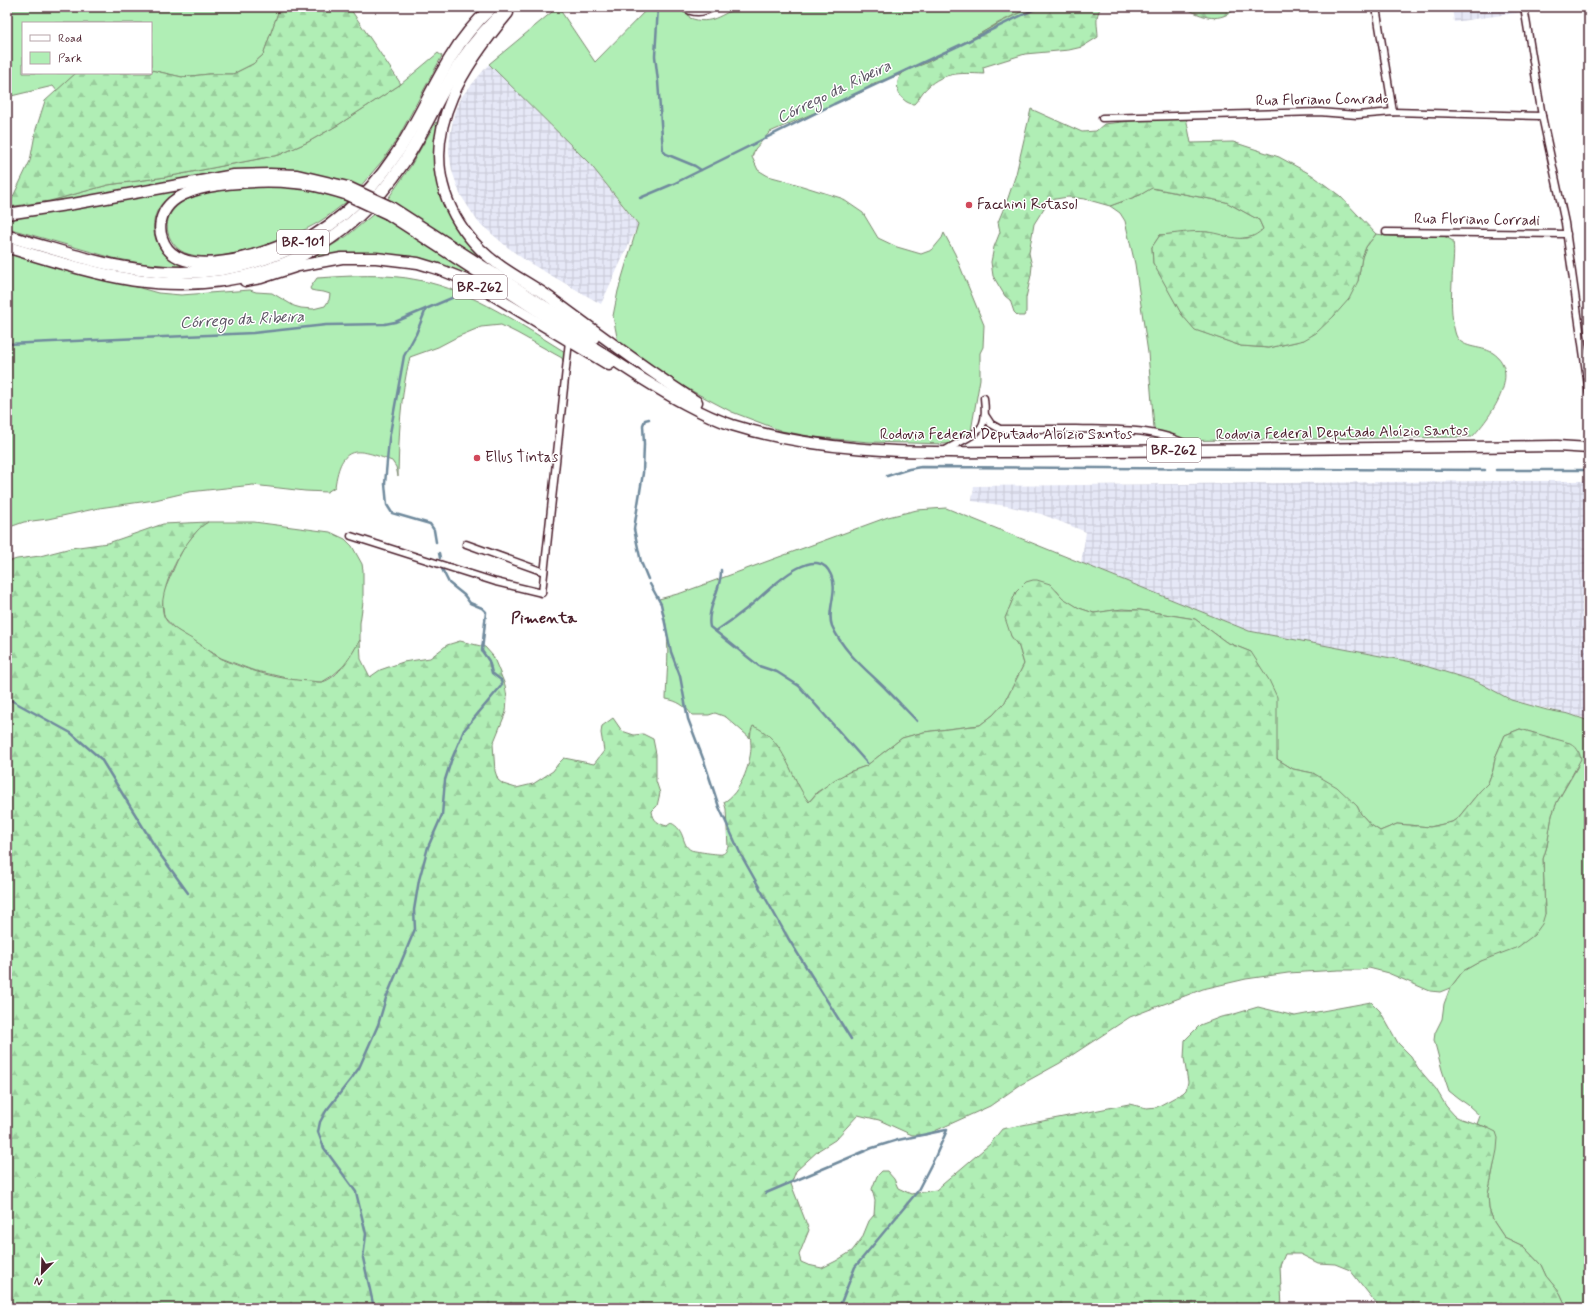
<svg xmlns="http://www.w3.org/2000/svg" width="1596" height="1315" font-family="Mynerve,sans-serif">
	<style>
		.industrial { fill: url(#industrial-grid) }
		.green { fill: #b0eeb5; stroke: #7d8670 }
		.forest { fill: url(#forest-firs); stroke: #7d8670 }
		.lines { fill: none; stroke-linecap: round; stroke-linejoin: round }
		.stream { stroke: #6f8a9d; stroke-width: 2.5 }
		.minor-casing { stroke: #4a1f2b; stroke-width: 9 }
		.trunk-casing { stroke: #4a1f2b; stroke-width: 13 }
		.motorway-casing { stroke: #4a1f2b; stroke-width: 14 }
		.minor { stroke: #fff; stroke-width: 6 }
		.trunk { stroke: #fff; stroke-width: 10 }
		.motorway { stroke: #fff; stroke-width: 11 }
		.trunk-bridge-casing { stroke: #4a1f2b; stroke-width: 13; stroke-linecap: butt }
		.trunk-bridge { stroke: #fff; stroke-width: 10 }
		.poi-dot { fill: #d1495b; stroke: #fff; stroke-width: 1.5 }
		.labels { text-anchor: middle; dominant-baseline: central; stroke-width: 3; stroke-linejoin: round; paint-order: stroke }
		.shield { fill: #fff; stroke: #80626b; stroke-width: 1 }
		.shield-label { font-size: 14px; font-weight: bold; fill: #4a1f2b }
		.street-label { font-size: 15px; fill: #4a1f2b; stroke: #fff }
		.poi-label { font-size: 15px; fill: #4a1f2b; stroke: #fff; text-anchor: start }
		.water-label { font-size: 16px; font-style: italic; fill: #5d5564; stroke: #fff }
		.neighbourhood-label { font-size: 16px; font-weight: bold; fill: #4a1f2b; stroke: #fff }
	</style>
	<defs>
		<pattern id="industrial-grid" width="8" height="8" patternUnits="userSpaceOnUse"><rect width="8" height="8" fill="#e6e8f7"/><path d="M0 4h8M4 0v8" fill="none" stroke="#c7c7d4"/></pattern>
		<pattern id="forest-firs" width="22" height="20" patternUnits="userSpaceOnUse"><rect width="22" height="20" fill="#b0eeb5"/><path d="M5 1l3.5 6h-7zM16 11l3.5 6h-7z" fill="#99cc9c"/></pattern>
	</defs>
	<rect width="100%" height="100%" fill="#fff"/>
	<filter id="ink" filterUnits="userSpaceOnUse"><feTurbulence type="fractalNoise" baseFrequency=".025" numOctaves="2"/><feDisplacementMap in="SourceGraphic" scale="8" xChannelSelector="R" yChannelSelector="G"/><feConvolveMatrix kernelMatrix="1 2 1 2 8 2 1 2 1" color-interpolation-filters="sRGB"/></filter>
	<g filter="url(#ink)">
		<g class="industrial">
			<path d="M1452,7H1521L1522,12L1454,22Z"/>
			<path d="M489,64L590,164L638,225L601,304L526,261L506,246L478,222L460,194L452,171L449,152L450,136L454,115L462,96Z"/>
			<path d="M1492,481H1589V719L1511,700L1478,682L1412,662L1249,631L1081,563L1086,532L1041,514L1007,506L972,501L974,486Z"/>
		</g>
		<g class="green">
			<path d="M7,7H280L263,55L253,64L233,74H209L182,77L151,70V23H23V73H76L57,91L53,86L7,97Z"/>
			<path d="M558,7L595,62L649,7H687L686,11L690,18C712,26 720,14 740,7H1031L998,23L958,47L920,66L907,70L900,75L874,83L862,92L770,132L755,149L752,157L758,170L768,176L783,180L841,198L863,213L878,238L897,247L921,254L932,250L942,238L944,233L955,254L984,325L983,347L980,353V379L971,431L948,444L869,442L814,437L782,431L732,412L673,381L620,347L617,337L613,316L618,291L638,224L590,164L489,64Z"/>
			<path d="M438,53L442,56L398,138L382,161L359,188L279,170L245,169L211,173L108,194L7,210V207L50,201L108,185L166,177L279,155L308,142L338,125L401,84Z"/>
			<path d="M436,122L439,124L436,158L463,235L462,237C484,263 511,275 538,294C546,299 553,306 560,312L387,200L410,167Z"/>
			<path d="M256,185L315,189L349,200C339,207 329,216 319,222C291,239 220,265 188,254C178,251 171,243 168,233C159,192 231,188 256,185Z"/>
			<path d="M1151,188L1226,202L1259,220L1263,229L1257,236L1237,239L1207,232L1160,235L1152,247L1153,263L1163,280L1182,315L1196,330L1241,346L1269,348L1304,340L1358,281L1362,257L1366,247L1376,234L1400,237L1440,234L1453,241C1455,255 1452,269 1452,283C1451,299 1451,317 1455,332C1459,350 1481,345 1493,353C1523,373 1489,419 1472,437L1155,441L1148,353L1135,264L1125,221L1120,213L1110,206L1140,195Z"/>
			<path d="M182,189C174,193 166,198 160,206C145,229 158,256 181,265L180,267L146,264L113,258L7,228V217Z"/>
			<path d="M376,212L554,325L430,264L307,261L347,236Z"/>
			<path d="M7,253H15L158,293L181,295L250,290L256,292L272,293L294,306L301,308L313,309L325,306L329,300L330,294C323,291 317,292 311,290L310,288L317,278C350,276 385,273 418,280C474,291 522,326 570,355L565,368L562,358L517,333L501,325L481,327L457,337L438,347L410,357C400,396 399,436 398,476L396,467L392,461C357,448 341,443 335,487L327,492L305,491L253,485L189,492L155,500L99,508L48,519L24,522L7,528Z"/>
			<path d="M946,508L1249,631L1412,662L1478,682L1511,700L1547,710L1569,714L1589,721V1308H1567L1560,1293L1546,1276L1541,1265L1523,1246L1504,1237L1494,1222L1489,1209L1488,1194L1494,1164L1486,1127L1477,1124L1480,1116L1468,1105L1458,1098L1449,1091L1442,1070L1434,1040L1435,1033L1442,1019L1444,1004L1450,988L1463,971L1488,957L1545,914L1543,859L1547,846L1552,815L1557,802L1578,766L1557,740L1520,729L1505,735L1495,758L1493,770L1488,783L1480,791L1458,818L1452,822L1430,827L1397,824L1380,831L1371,825L1361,814L1357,806L1313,773L1293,769L1277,759L1276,737L1251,652L1226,642L1195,619L1140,610L1122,609L1094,613L1079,608L1062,598L1057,591L1016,592L1009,609L1011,636L1019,647L1024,664L1005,702L993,715L980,725L924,732L902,738L866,766L849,772L817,792L809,802L801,792L788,764L750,733V738L726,717L715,713L709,715H692C685,706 678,701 666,699C667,666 672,631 659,599L681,593L888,517L917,510Z"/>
			<path d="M208,522H254L330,532L345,539L352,546L362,564L363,570V602L360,623V640L347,663L332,676L322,682L299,681L252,670L221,658L175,629L164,617L162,596L177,561L186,544L202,525Z"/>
		</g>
		<g class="forest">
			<path d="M280,7H349L401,84L338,125L308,142L279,155L166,177L108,185L50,201L8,207L30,161L36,129L45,101L76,73H151V70L182,77L209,74H233L253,64L263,55Z"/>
			<path d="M1031,7H1101C1094,19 1098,25 1098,37L1082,47L1069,50L1025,54L983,67L984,74C960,73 941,71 923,92C920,96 918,100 914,104C908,104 903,100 900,95C896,89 897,80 901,75C907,68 918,67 926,63C961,45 995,24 1031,7Z"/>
			<path d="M1183,7H1238C1218,24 1205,18 1183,7Z"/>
			<path d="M1031,109L1082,132L1096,131L1104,124L1141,120H1157L1170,116L1177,112H1185L1191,143L1233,142L1279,157L1312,175L1340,196L1376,234L1366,247L1362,257L1358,281L1349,299L1334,316L1316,333L1304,340L1269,348L1241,346L1195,330L1182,315L1153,263L1152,247L1160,235C1175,234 1192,230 1207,232C1227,234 1245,247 1263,229L1259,220L1226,202L1152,188L1140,195L1110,206L1085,199L1068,197L1049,200L1034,224L1029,253L1032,266L1031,275L1026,298V312L1024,316H1018L1014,312L1010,300L1005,296L993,276L991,262L994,247L1000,232L998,222L1008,198L1016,174Z"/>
			<path d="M208,522C187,533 155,593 164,616C167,626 184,634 192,639C202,645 212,654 222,659C249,671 281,680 310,681C314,681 319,683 322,682C339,678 352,654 360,640L361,659L370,677L380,670L403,662L430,658L447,645L460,641L485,647L493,656L505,685L507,698L506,712L493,744L495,771L498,780L503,784L516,788L533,784L553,771L558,764L564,758L594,764L604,751L601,733L602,726L613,718L622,731L634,735L643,734L653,739L656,754V781L660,793L657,806L652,811C653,821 659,824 667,826L671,823C686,830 681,845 691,850C693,851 720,855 722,854C726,853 726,850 728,847L726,809L724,802C740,793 750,766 751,748C751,739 749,734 753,726C785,738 790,778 809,802L817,793L834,780L849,772L866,766L902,738L924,732L980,725L993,715L1005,702L1024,664L1019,647L1011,636L1005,618L1016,592L1026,582L1033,580H1037L1050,584L1063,598L1079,608L1094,613L1114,610H1140L1195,619L1226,642L1251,652L1269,680L1277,697V759L1293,769L1313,773L1337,787L1357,806L1361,814L1371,825L1380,831L1397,824L1430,827L1452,822L1458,818L1480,791L1488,783L1493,770L1495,758L1505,735L1520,729L1570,743C1577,747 1579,751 1581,759L1557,802L1552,815L1547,846L1543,859L1545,914L1542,924L1534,935L1518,947L1481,961L1463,971L1450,988L1440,992L1430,991L1388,973L1369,968L1359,970H1339L1288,973L1246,979L1203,989L1130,1017L1060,1063L1020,1085L990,1106L926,1135H912L879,1120L858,1115L835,1140L819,1150L796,1171L791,1184L809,1230L799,1255L801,1262L808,1265L822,1268L836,1261L852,1251L862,1238L869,1221L874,1215L875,1201L872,1189L877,1176L882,1171H887L894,1179L898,1188L911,1194L936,1190L990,1144L1002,1129L1129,1104L1147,1108L1157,1107L1183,1093L1186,1090L1188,1082L1184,1058L1185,1040L1200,1025L1221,1017L1231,1015L1258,1007L1295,1016L1371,1002L1380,1011L1398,1043L1411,1056L1418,1068L1436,1089L1446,1106L1455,1116L1461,1119L1486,1127L1496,1132L1498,1138L1497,1150L1488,1194L1489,1209L1494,1222L1504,1237L1523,1246L1541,1265L1546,1276L1560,1293L1567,1308H1380L1350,1270L1335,1264L1318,1263L1300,1254H1285L1280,1266L1282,1308H7V562L17,559L40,556L71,548L108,543L163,524Z"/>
		</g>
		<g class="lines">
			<g class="stream">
				<path d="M658,7L655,56L658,81L663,151L666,154L695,166L701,170"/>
				<path d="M640,198L673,184L834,104L958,46L1039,7"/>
				<path d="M426,309L416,334L404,356L389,439L385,484L387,505L392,513L430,524L434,530L436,542"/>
				<path d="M7,344L253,333L326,325L385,324L395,322L454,297L464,289L470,287"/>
				<path d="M1496,470H1589"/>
				<path d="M887,476L909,469L921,467L1485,470"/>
				<path d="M439,553L440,558"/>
				<path d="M721,570C722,588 706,609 710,627L759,666L777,672L799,686L867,763"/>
				<path d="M648,579L641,562L634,529L643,473L644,444L643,425L645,420L649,419"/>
				<path d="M650,584L661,604L671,652L680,676L688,719L704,761L719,807L741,855L788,938L851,1039"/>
				<path d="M716,631C728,623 739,615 750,606C765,594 815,539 831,575C839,591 826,610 832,626C844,653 867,670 887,690C897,700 907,711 917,721"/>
				<path d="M7,698L71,733L101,759L159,853L188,893"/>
				<path d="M766,1193L872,1148L898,1140L946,1130"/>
				<path d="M374,1308L363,1258L366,1234L356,1192L324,1148L318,1132L320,1122L326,1111L351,1079L359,1068L378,1025L386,998L415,929L414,910L419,880L428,847L442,815L445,780L451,761L464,730L502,685L501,680L492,673L489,661L482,651L486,612L482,608L470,603L464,595L449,583L442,569"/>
				<path d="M839,1308L855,1267L917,1192L936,1155L947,1130"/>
			</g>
			<g class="minor-casing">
				<g id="minor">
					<path d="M683,7C693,14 704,13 714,7"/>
					<path d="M1376,7L1393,112"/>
					<path d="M1524,7L1542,116L1565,223L1589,393"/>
					<path d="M1102,118L1319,112L1357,115L1393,112L1542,116"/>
					<path d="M1386,232L1567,234"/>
					<path d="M985,415L991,424L1000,429C1025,429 1050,429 1076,429C1113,430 1163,427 1194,449"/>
					<path d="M944,451C954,444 980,435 983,423C986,415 985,406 984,398"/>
					<path d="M351,536L496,582L542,593L569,341"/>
					<path d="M466,544L544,572"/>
				</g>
			</g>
			<g class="trunk-casing">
				<g id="trunk">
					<path d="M508,13C466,63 423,125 445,193C452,214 464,233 480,249C500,269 526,281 549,297C598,333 646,370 697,402"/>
					<path d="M391,207L594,338"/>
					<path d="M7,214L73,204L234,175L270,174L297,175L348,187"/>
					<path d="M388,214L641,378C670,396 700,414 732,425C815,451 905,453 991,452C1057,452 1122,451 1188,450C1311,448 1434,447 1557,446L1589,448"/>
					<path d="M299,238C269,252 177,286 162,238C158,227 161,214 169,205C190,181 265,180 295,183C312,184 329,189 345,194"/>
					<path d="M245,281L261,278L298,266L342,258H376L418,263L441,270L471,282L609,365"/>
				</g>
			</g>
			<g class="motorway-casing">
				<g id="motorway">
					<path d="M7,236C49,247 92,263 135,269C241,285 335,246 395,156C417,124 431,89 451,57C462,38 476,22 492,7"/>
					<path d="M7,247C48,259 90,273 133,280C244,296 342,256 404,162C426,129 440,92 462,60C475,40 491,23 508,7"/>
				</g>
			</g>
			<use href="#minor" class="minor"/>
			<use href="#trunk" class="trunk"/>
			<use href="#motorway" class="motorway"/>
			<g class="trunk-bridge-casing">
				<g id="trunk-bridge">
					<path d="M348,187L391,207"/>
					<path d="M345,194L388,214"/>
				</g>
			</g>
			<use href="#trunk-bridge" class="trunk-bridge"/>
		</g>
	</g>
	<g class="poi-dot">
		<circle cx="969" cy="205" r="4"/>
		<circle cx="477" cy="458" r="4"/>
	</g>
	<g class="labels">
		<g class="shield">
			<rect x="277" y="230" width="52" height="24" rx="3"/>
			<rect x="453" y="275" width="54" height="24" rx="3"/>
			<rect x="1147" y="438" width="54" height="24" rx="3"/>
		</g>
		<g class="shield-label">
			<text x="303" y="242">BR-101</text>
			<text x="480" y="287">BR-262</text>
			<text x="1174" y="450">BR-262</text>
		</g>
		<g class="street-label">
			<text transform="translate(1322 100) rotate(-1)">Rua Floriano Conrado</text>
			<text transform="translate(1477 220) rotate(1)">Rua Floriano Corradi</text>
			<text transform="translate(1342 433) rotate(-1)">Rodovia Federal Deputado Aloízio Santos</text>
			<text x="1006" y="435">Rodovia Federal Deputado Aloízio Santos</text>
		</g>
		<g class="poi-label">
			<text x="977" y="205">Facchini Rotasol</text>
			<text x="485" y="458">Ellus Tintas</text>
		</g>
		<g class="water-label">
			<text transform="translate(834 92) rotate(-26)">Córrego da Ribeira</text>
			<text transform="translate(242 320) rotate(-3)">Córrego da Ribeira</text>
		</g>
		<g class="neighbourhood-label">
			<text x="544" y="618">Pimenta</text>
		</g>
	</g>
	<rect width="1596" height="1315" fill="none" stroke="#fff" stroke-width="24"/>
	<rect x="12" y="12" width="1572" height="1291" fill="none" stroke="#4a1f2b" stroke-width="1.5" filter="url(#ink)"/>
	<rect x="22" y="22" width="130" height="52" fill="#ffffff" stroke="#b7a5aa"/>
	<rect x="30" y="35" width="20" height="6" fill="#ffffff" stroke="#b7a5aa"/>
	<text x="58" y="42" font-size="12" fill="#4a1f2b">Road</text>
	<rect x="30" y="52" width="20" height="12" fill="#b0eeb5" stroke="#b7a5aa"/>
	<text x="58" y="62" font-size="12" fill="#4a1f2b">Park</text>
	<g transform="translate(42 1273) rotate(203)" stroke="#ffffff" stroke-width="3" paint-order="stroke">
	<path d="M0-3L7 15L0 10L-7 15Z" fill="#4a1f2b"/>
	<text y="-6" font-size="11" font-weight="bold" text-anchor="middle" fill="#4a1f2b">N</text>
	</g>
</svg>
